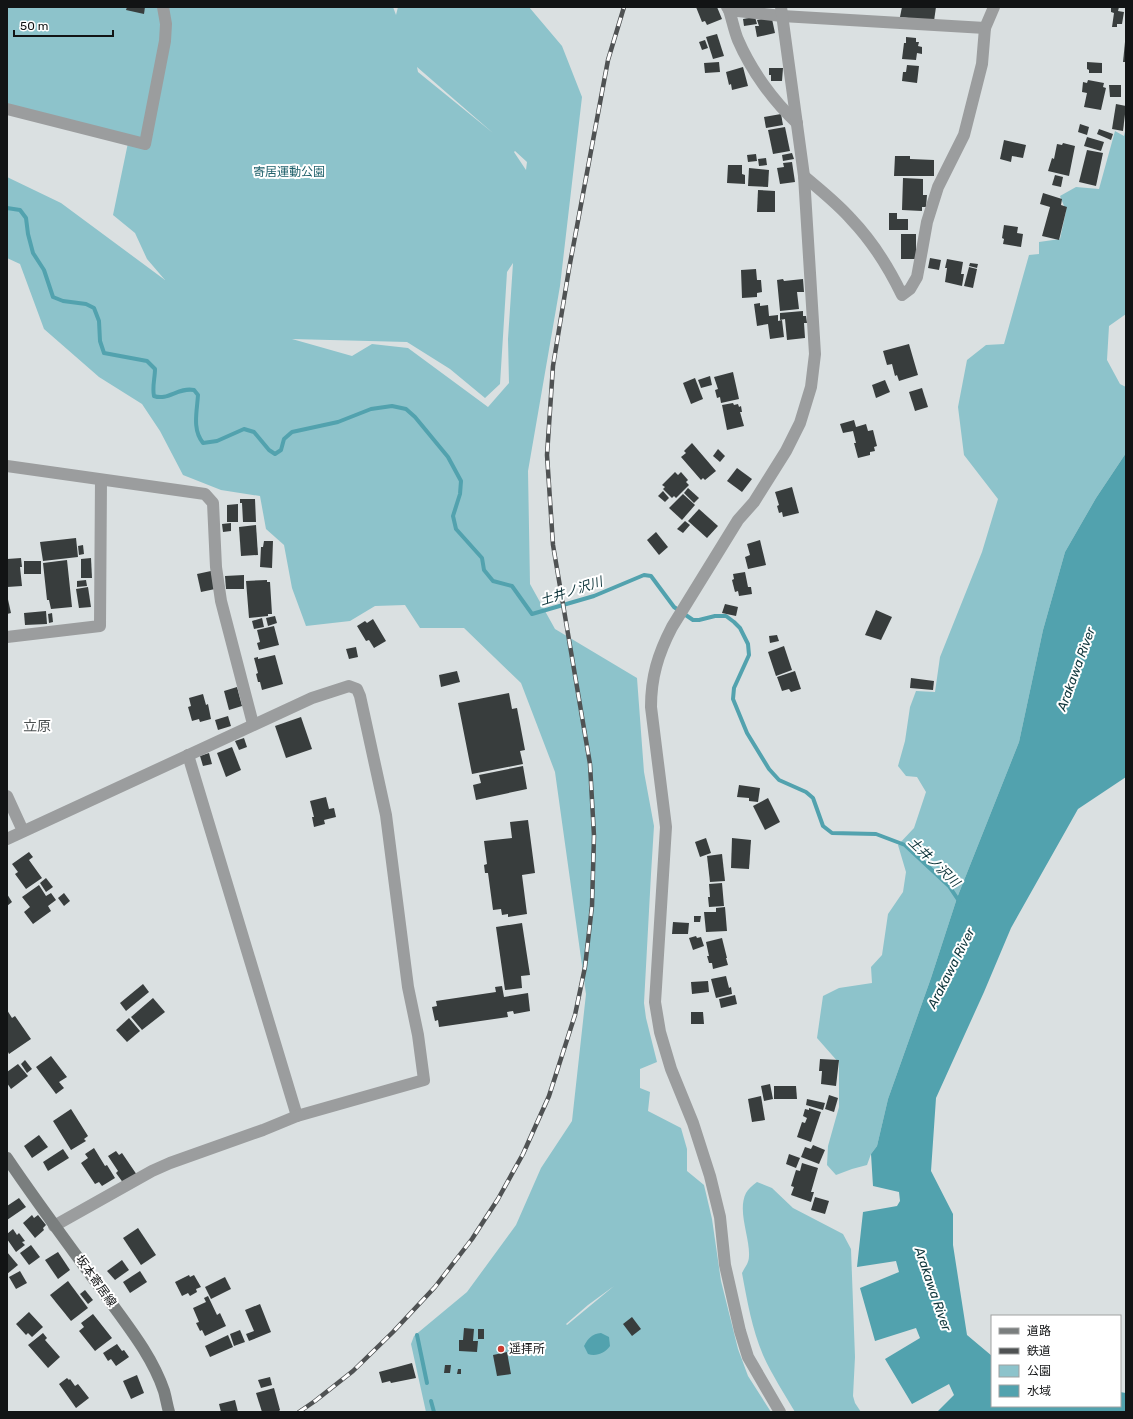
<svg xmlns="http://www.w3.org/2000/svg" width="1133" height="1419" font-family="Rubik,'Noto Sans JP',sans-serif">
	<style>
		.green { fill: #8dc3cb; fill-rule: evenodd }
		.water { fill: #52a2ae }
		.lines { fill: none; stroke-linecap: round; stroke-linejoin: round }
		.stream { stroke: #52a2ae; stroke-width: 4 }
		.building { fill: #383d3d }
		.minor { stroke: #9b9d9e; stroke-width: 12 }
		.tertiary { stroke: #9b9d9e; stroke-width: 12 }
		.secondary { stroke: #7a7e7e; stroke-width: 12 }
		.rail-casing { stroke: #4f5253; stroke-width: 4.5 }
		.rail { stroke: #fff; stroke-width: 3; stroke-dasharray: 9; stroke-linecap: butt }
		.poi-dot { fill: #c93c31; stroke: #fff; stroke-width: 1.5 }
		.labels { text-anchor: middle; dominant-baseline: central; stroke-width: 4; stroke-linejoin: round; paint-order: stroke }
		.park-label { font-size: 12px; fill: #21626c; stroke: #fff }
		.street-label { font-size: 12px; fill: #121415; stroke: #fff }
		.poi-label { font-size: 12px; fill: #121415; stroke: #fff; text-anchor: start }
		.water-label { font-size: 13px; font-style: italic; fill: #0e353b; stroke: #fff }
		.quarter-label { font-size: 14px; fill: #494e4f; stroke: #fff }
	</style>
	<rect width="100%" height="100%" fill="#dae0e1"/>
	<g class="green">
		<path d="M7,7H393L396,15L398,7H529L562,46L582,97L560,286L528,471L530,584L555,629L637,678L644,772L654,826L651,874L644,1003L646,1018L657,1062L640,1069V1088L650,1092L648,1111L681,1128L687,1149V1171L704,1185L712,1219L721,1281L738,1349L748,1376L771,1412H426L411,1344L414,1336L467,1292L516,1225L541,1168L572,1121L586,994L555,772L521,683L464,628H420L405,605L375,606L350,621L306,626L292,588L284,545L266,529L260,496L221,490L183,475L160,431L142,404L99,377L44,329L20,264L7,258V177L61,203L165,280L147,259L135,233L113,215L129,138L7,105ZM417,67L493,133L418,72ZM515,151L527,162L526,170L514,152ZM513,263L508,339L509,383L488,407L408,348L372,344L352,356L292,339L407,342L450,369L485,398L500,384L507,272ZM614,1286L567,1325L566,1324L588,1305Z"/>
		<path d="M1126,127V314L1109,326L1107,360L1120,384L1126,387V453L1096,498L1065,552L1043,630L1019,742L957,898L931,978L888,1099L877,1146L871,1154L867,1165L852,1169L836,1175L827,1165L828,1146L839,1107V1063L817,1038L823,996L839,988L872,983L871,967L882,955L888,914L903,892L906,872L898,845L914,828L926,792L917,777L906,776L898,766L905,741L910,707L916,691L935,692L940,657L982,552L998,499L964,455L958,407L967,360L986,345L1004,344L1029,255L1039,254V242L1060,239L1066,211L1060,196L1076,187L1099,189L1115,131L1124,136Z"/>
		<path d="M757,1182L772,1188L793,1208L843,1234L851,1249L855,1357L853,1396L855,1403L861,1412H795C784,1393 772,1375 763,1355C752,1329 747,1300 742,1273C745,1267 749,1263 749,1256C750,1237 737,1211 746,1193C748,1189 752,1186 757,1182Z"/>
	</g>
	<g class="water">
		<path d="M1126,453V777L1078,809L1011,928L984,992L936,1098L931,1171L953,1214V1245L967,1335L992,1356V1406H1120V1392L1126,1393V1412H937L954,1395L949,1384L912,1404L885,1359L920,1338L916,1328L875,1341L860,1288L899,1272L896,1261L857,1267L863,1212L897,1206L900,1201L899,1192L873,1186L871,1154L877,1146L888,1099L931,978L957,898L1019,742L1043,630L1065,552L1096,498Z"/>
		<path d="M601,1333L609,1337L610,1346C605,1353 596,1357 588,1354L584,1346C588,1338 592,1334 601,1333Z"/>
	</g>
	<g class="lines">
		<g class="stream">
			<path d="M7,208L20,210L26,218L28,234L33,253L44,270L53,297L63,301L86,304L94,308L99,321L100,341L104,353L147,361L155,369C155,378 152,387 154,396C168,401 178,387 194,390L198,395C197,412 192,429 203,443L217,441L244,429L254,432L269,450L275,454L281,450L284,439L292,432L338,422L371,409L392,406L406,409L415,417L448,457L461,481L460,494L453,516L456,529L482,558L484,570L493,581L512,586L532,614L594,596L644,575L651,576L674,607L693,620H699L715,616H726L734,622L740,628L748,644L749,655L734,688L733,699L747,733L769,769L779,780L806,792L813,798L823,826L832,833L876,834L905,845L949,886L959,901"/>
			<path d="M417,1335L427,1383"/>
			<path d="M431,1401L434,1412"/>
		</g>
	</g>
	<g class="building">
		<path d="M127,7H145L144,14L126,10Z"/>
		<path d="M696,7H717L722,19L707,25L705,21L702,22Z"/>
		<path d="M902,7H936L934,21L900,17Z"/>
		<path d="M1111,7H1119L1118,11L1124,12L1122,24H1117V27H1112L1114,13L1111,12Z"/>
		<path d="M755,17L757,24L744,26L743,19Z"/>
		<path d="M767,18L772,19L775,33L757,37L755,26H759L757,20Z"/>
		<path d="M717,34L724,56L713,59L706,37Z"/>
		<path d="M906,37L916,38V42H919L918,46L922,47V54L917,53L916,60L902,59L904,43H906Z"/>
		<path d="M705,40L708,48L702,50L699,42Z"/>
		<path d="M1125,42H1126V62H1123Z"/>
		<path d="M719,62L720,72L705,73L704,63Z"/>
		<path d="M1087,62L1102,63V73H1089V70L1087,69Z"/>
		<path d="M907,65L919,66L917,83L902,81L903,72H906Z"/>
		<path d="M743,67L748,86L732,90L731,84L729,85L726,72Z"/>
		<path d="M769,68H783L782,81H771V75H769Z"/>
		<path d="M1088,80L1104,83L1103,87L1106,88L1101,110L1084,107L1087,93L1082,92L1083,82L1087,83Z"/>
		<path d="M1109,85H1121V97H1110Z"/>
		<path d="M1116,104L1126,106L1123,131L1112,129Z"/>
		<path d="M781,114L783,125L766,128L764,117Z"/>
		<path d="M1080,124L1089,127L1087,135L1078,132Z"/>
		<path d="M785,127L790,151L773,154L768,130Z"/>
		<path d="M1099,129L1113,134L1111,140L1097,134Z"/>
		<path d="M1087,137L1104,142L1101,151L1084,146Z"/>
		<path d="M1004,140L1026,145L1023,158L1012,156L1011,162L1000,159Z"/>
		<path d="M1063,143L1075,146L1069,176L1048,171L1052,158L1054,159L1057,144L1062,145Z"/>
		<path d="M1087,150L1103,153L1096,186L1079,182Z"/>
		<path d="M792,153L794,159L783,161L782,155Z"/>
		<path d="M756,154L757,161L748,162L747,155Z"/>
		<path d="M895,156H910V159L934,160V176H894Z"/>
		<path d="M766,158L767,165L759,166L758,159Z"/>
		<path d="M792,162L795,182L780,184L777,168L784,167L783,163Z"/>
		<path d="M728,165H742V174L745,175V184L727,183Z"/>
		<path d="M749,168L769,170L768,187L748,186Z"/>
		<path d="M1055,175L1063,177L1061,187L1052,185Z"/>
		<path d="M903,178L923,179V195H927L926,207H922V211L902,210Z"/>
		<path d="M758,190L775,191V212H757Z"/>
		<path d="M1043,193L1062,199L1061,205L1067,207L1059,240L1042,236L1050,207L1040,204Z"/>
		<path d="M889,213H897V219H908V230H889Z"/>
		<path d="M1004,225L1018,227L1017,233L1023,234L1021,247L1003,244L1004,239L1002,238Z"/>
		<rect x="901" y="234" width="15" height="25"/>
		<path d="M930,258L941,260L939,270L928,268Z"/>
		<path d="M947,259L963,262L961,274H964L962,286L945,282L947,268H945Z"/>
		<path d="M970,263L978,264L977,268L969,266Z"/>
		<path d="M969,267L977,269L973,288L964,286Z"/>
		<path d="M756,269L757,280H761L762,292L757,293V297L742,298L741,270Z"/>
		<path d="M783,279L784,281L803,279L804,292H797L799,309L780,311L777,280Z"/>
		<path d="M760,303V306L768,305L769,316L778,315V321L782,320L784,337L770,339L768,324L757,326L754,304Z"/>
		<path d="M803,311V316H806L807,323H804L805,338L787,340L785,319L780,320V313Z"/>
		<path d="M909,344L918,375L899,381L897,375L895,376L892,364L887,365L883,351Z"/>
		<path d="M733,372L739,399L721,403L720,397L717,398L715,390L718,389L714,377Z"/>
		<path d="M710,376L712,385L701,388L698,380Z"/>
		<path d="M695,378L703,399L691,404L683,383Z"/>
		<path d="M885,380L890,392L876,398L872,385Z"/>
		<path d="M922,388L928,407L915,411L909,392Z"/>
		<path d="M733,403L734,405L738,404L739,407L741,406L742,412H740L744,426L727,430L722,405Z"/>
		<path d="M854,420L856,427L866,424L868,431L873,430L877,446L874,447L875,451L870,452V455L858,458L854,443H856L853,431L843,433L840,424Z"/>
		<path d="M692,443L716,471L705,480L703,478L701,480L681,457L686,453L684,451Z"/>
		<path d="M718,449L725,456L720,462L713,456Z"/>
		<path d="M737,468L752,479L742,492L727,481Z"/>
		<path d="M675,472L678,475L681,472L688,480L686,482L689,485L676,498L674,496L672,498L663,489L665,487L662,485Z"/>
		<path d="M792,487L799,513L783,517L782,512L779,513L777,506L779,505L775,492Z"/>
		<path d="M688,488L699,498L694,503L684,493Z"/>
		<path d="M663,491L669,498L665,502L658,496Z"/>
		<path d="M683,494L695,505L682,520L669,508Z"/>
		<path d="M240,499H255L256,522H243L242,503H240Z"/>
		<path d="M238,504V522H227V505Z"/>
		<path d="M699,509L718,526L707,538L688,521Z"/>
		<path d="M685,521L690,525L683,533L677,529Z"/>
		<path d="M231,523V531L223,532L222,524Z"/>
		<path d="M256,525L258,555L241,556L239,527Z"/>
		<path d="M656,532L668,547L659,555L647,540Z"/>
		<path d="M76,538L78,557L43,561L40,542Z"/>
		<path d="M760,540L766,565L748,569L745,557L750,555L747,544Z"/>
		<path d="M264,541H273L272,568L260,567L261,547H263Z"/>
		<path d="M83,545L84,554L79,555L78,546Z"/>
		<path d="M21,558L22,567H20L22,586L7,587V559Z"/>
		<path d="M91,558L92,578H81V559Z"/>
		<path d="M67,560L72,607L51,609L49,600H47L43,563Z"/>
		<rect x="24" y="561" width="17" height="13"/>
		<path d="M211,571L215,589L201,592L197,574Z"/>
		<path d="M745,572L748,587H751L752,594L739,596L738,591L735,592L732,580L734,579L733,574Z"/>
		<path d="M244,575V589H226L225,576Z"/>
		<path d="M86,580L87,586L77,587V581Z"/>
		<path d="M267,580V582H270L272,614H268V616L249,618L246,581Z"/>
		<path d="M88,587L91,607L79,608L76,589Z"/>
		<path d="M7,595L11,613L7,614Z"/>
		<path d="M725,604L738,607L736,616L722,613Z"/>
		<path d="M876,610L892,617L881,640L865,635Z"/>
		<path d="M46,611L47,624L25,625L24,613Z"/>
		<path d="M52,613L53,622L49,623L48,614Z"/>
		<path d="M275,616L277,623L268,626L266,618Z"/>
		<path d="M262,618L264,627L254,629L252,621Z"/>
		<path d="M373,619L386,641L374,648L369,640L366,641L357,626L365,621L367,623Z"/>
		<path d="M274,626L279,645L259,650L257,643L260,642L257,630Z"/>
		<path d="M777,635L779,641L770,643L769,636Z"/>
		<path d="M784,646L792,670L776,676L768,652Z"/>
		<path d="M356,647L358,657L349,659L346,649Z"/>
		<path d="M275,655L283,684L262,690L260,682H258L256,674L258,673L254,658L258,657V659Z"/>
		<path d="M457,671L460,682L441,687L439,675Z"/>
		<path d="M795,671L801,689L791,692L789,689L782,691L777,677Z"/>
		<path d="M911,678L934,681L933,690L910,688Z"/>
		<path d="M237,687L242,706L229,710L224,691Z"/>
		<path d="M509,693L512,709L517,708L525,750L520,751L523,764L472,774L458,703Z"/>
		<path d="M203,694L206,705L208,704L211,719L200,722L199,719L192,721L188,707L191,706L189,698Z"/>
		<path d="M228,716L231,726L218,730L215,720Z"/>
		<path d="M301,717L312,749L286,758L275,726Z"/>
		<path d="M244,738L247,747L239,750L235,741Z"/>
		<path d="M232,747L241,770L226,777L217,753Z"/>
		<path d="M209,753L212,764L203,766L200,756Z"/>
		<path d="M523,766L527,789L476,800L473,785L481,783L479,775Z"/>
		<path d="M739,785L760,788L758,802L749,801V798L737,797Z"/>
		<path d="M326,797L329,809L334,808L336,817L324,820L325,824L314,827L312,817H314L310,801Z"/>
		<path d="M768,798L780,822L765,830L753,806Z"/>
		<path d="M528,820L535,873L522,875L527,914L508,917V914L502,915L501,909L493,910L488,873H485L484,865L487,864L484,841L512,838L510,822Z"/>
		<path d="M706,838L711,853L700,857L695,842Z"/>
		<path d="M732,838L751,840L749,869L731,868Z"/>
		<path d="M29,852L33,857L29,860L42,878L26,889L15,874L18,872L12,864Z"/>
		<path d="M722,854L725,881L710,882L707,856Z"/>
		<path d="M46,878L53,887L46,892L40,883Z"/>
		<path d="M722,883L724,906L709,907L708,897H710L709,884Z"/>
		<path d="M39,885L46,896L51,893L56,900L48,906L51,911L33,924L24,912L30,907L22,897Z"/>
		<path d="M64,893L70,901L64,906L58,898Z"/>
		<path d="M7,894L12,902L7,906Z"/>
		<path d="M725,907L727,931L706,932L704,912H716V908Z"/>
		<path d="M694,916H701L700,922H694Z"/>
		<path d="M673,922L689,923L688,934H672Z"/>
		<path d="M522,923L530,975L521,976L522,988L505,990L496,927Z"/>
		<path d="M696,936L697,938L701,937L704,946L693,950L689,938Z"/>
		<path d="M722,938L727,958H726L728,965L713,969L712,963H709L707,956H709L706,942Z"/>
		<path d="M726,976L729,988L731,987L732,994L716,998L711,979Z"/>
		<path d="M708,981L709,992L692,994L691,982Z"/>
		<path d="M143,984L149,992L126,1011L120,1003Z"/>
		<path d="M502,986L504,997L528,993L530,1011L514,1014L513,1011L507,1012L508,1017L439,1027L438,1020L435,1021L432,1007L437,1006L436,1001L496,992L495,987Z"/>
		<path d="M735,995L737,1004L721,1008L719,999Z"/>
		<path d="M153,998L165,1012L142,1030L131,1017Z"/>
		<path d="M7,1010L12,1018L15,1016L31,1039L9,1054L7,1050Z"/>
		<path d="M691,1012H703L704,1024H691Z"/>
		<path d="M129,1018L140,1031L127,1042L116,1030Z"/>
		<path d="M51,1056L67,1077L59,1082L64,1088L56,1094L36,1067Z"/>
		<path d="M820,1059L839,1060L836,1086L821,1084L822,1071H819Z"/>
		<path d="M25,1060L32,1069L27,1073L21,1064Z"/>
		<path d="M18,1064L28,1076L11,1089L7,1083V1072Z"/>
		<path d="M770,1084L773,1099L764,1101L761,1086Z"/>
		<path d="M774,1086H796L797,1099H774Z"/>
		<path d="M829,1095L838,1098L834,1112L825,1109Z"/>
		<path d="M761,1096L765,1120L752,1122L748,1099Z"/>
		<path d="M807,1099L825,1103L823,1110L806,1105Z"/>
		<path d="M809,1108L821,1112L811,1142L797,1137L802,1122L805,1123L807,1118L803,1116L805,1109L809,1110Z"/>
		<path d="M71,1109L88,1136L84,1139L86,1141L71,1150L53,1121Z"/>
		<path d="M39,1135L48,1147L32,1158L24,1146Z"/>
		<path d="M813,1145L825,1150L819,1164L801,1157L805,1147L811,1149Z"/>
		<path d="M94,1148L105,1166L107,1165L115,1178L102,1186L99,1182L95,1184L81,1163L88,1158L85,1154Z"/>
		<path d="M63,1149L69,1158L48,1171L43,1162Z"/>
		<path d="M116,1151L119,1155L122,1153L137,1175L124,1184L116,1173L118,1171L108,1156Z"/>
		<path d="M789,1154L800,1158L796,1168L786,1164Z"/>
		<path d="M802,1163L818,1168L811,1192H814L811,1202L791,1195L794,1187L791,1186L796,1170L800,1171Z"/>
		<path d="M815,1197L829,1201L825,1214L811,1210Z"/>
		<path d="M19,1198L26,1207L7,1220V1206Z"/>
		<path d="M32,1215L34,1218L38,1215L46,1225L43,1228L44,1230L35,1238L23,1223Z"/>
		<path d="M138,1228L156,1255L141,1265L123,1238Z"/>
		<path d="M13,1229L17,1235L19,1233L25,1241L22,1242L25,1245L16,1252L7,1239V1234Z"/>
		<path d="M31,1245L40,1257L29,1265L20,1253Z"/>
		<path d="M7,1252L18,1265L7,1274Z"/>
		<path d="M58,1252L70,1270L58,1279L45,1260Z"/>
		<path d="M122,1260L129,1270L115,1280L107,1271Z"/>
		<path d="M20,1271L27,1283L16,1289L9,1277Z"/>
		<path d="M140,1271L147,1282L130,1293L123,1282Z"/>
		<path d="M189,1275L190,1277L194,1275L201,1287L196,1289L197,1292L190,1296L188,1293L182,1296L175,1282Z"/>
		<path d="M225,1277L231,1289L211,1299L205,1287Z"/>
		<path d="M68,1281L88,1308L71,1321L50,1295Z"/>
		<path d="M85,1290L93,1300L88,1304L80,1294Z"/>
		<path d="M208,1296L217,1315L220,1313L226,1326L205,1336L202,1330L200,1331L196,1323L199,1322L193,1308L206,1302L204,1298Z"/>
		<path d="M260,1304L271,1332L249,1341L246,1334L254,1331L245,1310Z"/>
		<path d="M29,1312L43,1327L32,1337L28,1333L26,1335L16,1324Z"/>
		<path d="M93,1314L112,1338L95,1351L79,1331L84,1327L81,1323Z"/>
		<path d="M632,1317L641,1329L632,1336L623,1324Z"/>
		<path d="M464,1328L474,1329L473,1341H478L477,1352L459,1351V1340H463Z"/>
		<rect x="478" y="1329" width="6" height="10"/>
		<path d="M240,1330L245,1342L234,1346L230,1334Z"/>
		<path d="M43,1333L47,1338L45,1340L60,1357L48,1368L28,1345Z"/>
		<path d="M228,1335L233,1347L210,1357L205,1346Z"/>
		<path d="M117,1344L122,1351L124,1350L129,1357L116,1366L111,1359L108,1361L103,1353Z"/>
		<path d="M507,1352L511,1374L497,1376L493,1355Z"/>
		<path d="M412,1363L416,1378L391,1383L390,1381L382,1383L379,1372Z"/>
		<path d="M445,1365H451L450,1373H444Z"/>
		<path d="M458,1369H461V1374H457Z"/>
		<path d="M137,1375L144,1393L131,1399L123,1381Z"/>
		<path d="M270,1377L272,1385L261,1388L258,1380Z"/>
		<path d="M67,1378L69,1380L70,1379L75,1386L78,1384L89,1398L76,1408L59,1384Z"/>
		<path d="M274,1388L280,1410L278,1412H262L256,1393Z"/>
		<path d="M235,1400L238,1412H221L219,1404Z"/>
	</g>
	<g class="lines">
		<g class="minor">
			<path d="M727,7L729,10L782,16L985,28"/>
			<path d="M729,10C732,19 734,30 738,40C751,70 773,101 797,123"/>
			<path d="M7,109L145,144L165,41L166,24L163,7"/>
			<path d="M804,176C820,190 837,203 851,219C872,241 889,268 902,295L910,289L917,277L922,250L927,222L938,187L964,135L982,64L985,28L994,7"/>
			<path d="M7,466L205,494L213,503L216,567L221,601L253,724"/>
			<path d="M7,637L100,626L101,480"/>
			<path d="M188,755L297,1116"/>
			<path d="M7,796L23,831"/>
			<path d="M7,839L312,698L349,686L357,689L360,696L386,815L408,987L418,1035L424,1080L297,1116L263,1130L170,1163L152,1171L54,1226"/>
		</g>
		<path class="tertiary" d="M780,1412L748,1357L740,1331L725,1265L720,1217L710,1176L693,1123L671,1069L660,1032L655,1002L656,987L666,827L651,707C651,677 658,654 672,627L738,520L754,502L786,451L800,423L811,387L815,354L804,176L781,7"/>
		<path class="secondary" d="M7,1158C38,1204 71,1248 104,1293C126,1324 152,1355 164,1391C166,1398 167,1405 169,1412"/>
		<g class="rail-casing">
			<path id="rail" d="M299,1412L315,1401L353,1371L393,1332L435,1287L472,1239L498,1199L523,1154L549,1096L575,1015L585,967L592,906L594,836L590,764L553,545L547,455L553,366L569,269L608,60L624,7"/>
		</g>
		<use href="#rail" class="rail"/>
	</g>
	<circle class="poi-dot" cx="501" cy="1349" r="4"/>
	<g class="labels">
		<g class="park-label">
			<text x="289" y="172">寄居運動公園</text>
		</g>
		<g class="street-label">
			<text transform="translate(96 1281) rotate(54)">坂本寄居線</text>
		</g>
		<g class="poi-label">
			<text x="509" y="1349">遥拝所</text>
		</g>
		<g class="water-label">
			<text transform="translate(571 591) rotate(-18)">土井ノ沢川</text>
			<text transform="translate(1076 669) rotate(-70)">Arakawa River</text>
			<text transform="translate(934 862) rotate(44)">土井ノ沢川</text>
			<text transform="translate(951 968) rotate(-63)">Arakawa River</text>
			<text transform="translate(933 1289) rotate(71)">Arakawa River</text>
		</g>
		<g class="quarter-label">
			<text x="37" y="726">立原</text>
		</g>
	</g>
	<rect width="1133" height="1419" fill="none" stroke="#121415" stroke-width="16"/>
	<rect x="991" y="1315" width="130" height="92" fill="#ffffff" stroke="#a0a1a1"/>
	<rect x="999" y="1328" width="20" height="6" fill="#7a7e7e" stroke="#a0a1a1"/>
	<text x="1027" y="1335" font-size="12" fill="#121415">道路</text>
	<rect x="999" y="1348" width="20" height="6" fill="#4f5253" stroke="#a0a1a1"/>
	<text x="1027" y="1355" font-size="12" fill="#121415">鉄道</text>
	<rect x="999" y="1365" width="20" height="12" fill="#8dc3cb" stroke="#a0a1a1"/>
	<text x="1027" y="1375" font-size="12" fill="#121415">公園</text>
	<rect x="999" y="1385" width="20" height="12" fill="#52a2ae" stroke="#a0a1a1"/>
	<text x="1027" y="1395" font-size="12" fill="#121415">水域</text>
	<path d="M14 30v6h99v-6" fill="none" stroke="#121415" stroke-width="2"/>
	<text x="20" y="30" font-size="12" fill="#121415" stroke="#ffffff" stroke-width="3" paint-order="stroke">50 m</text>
</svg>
